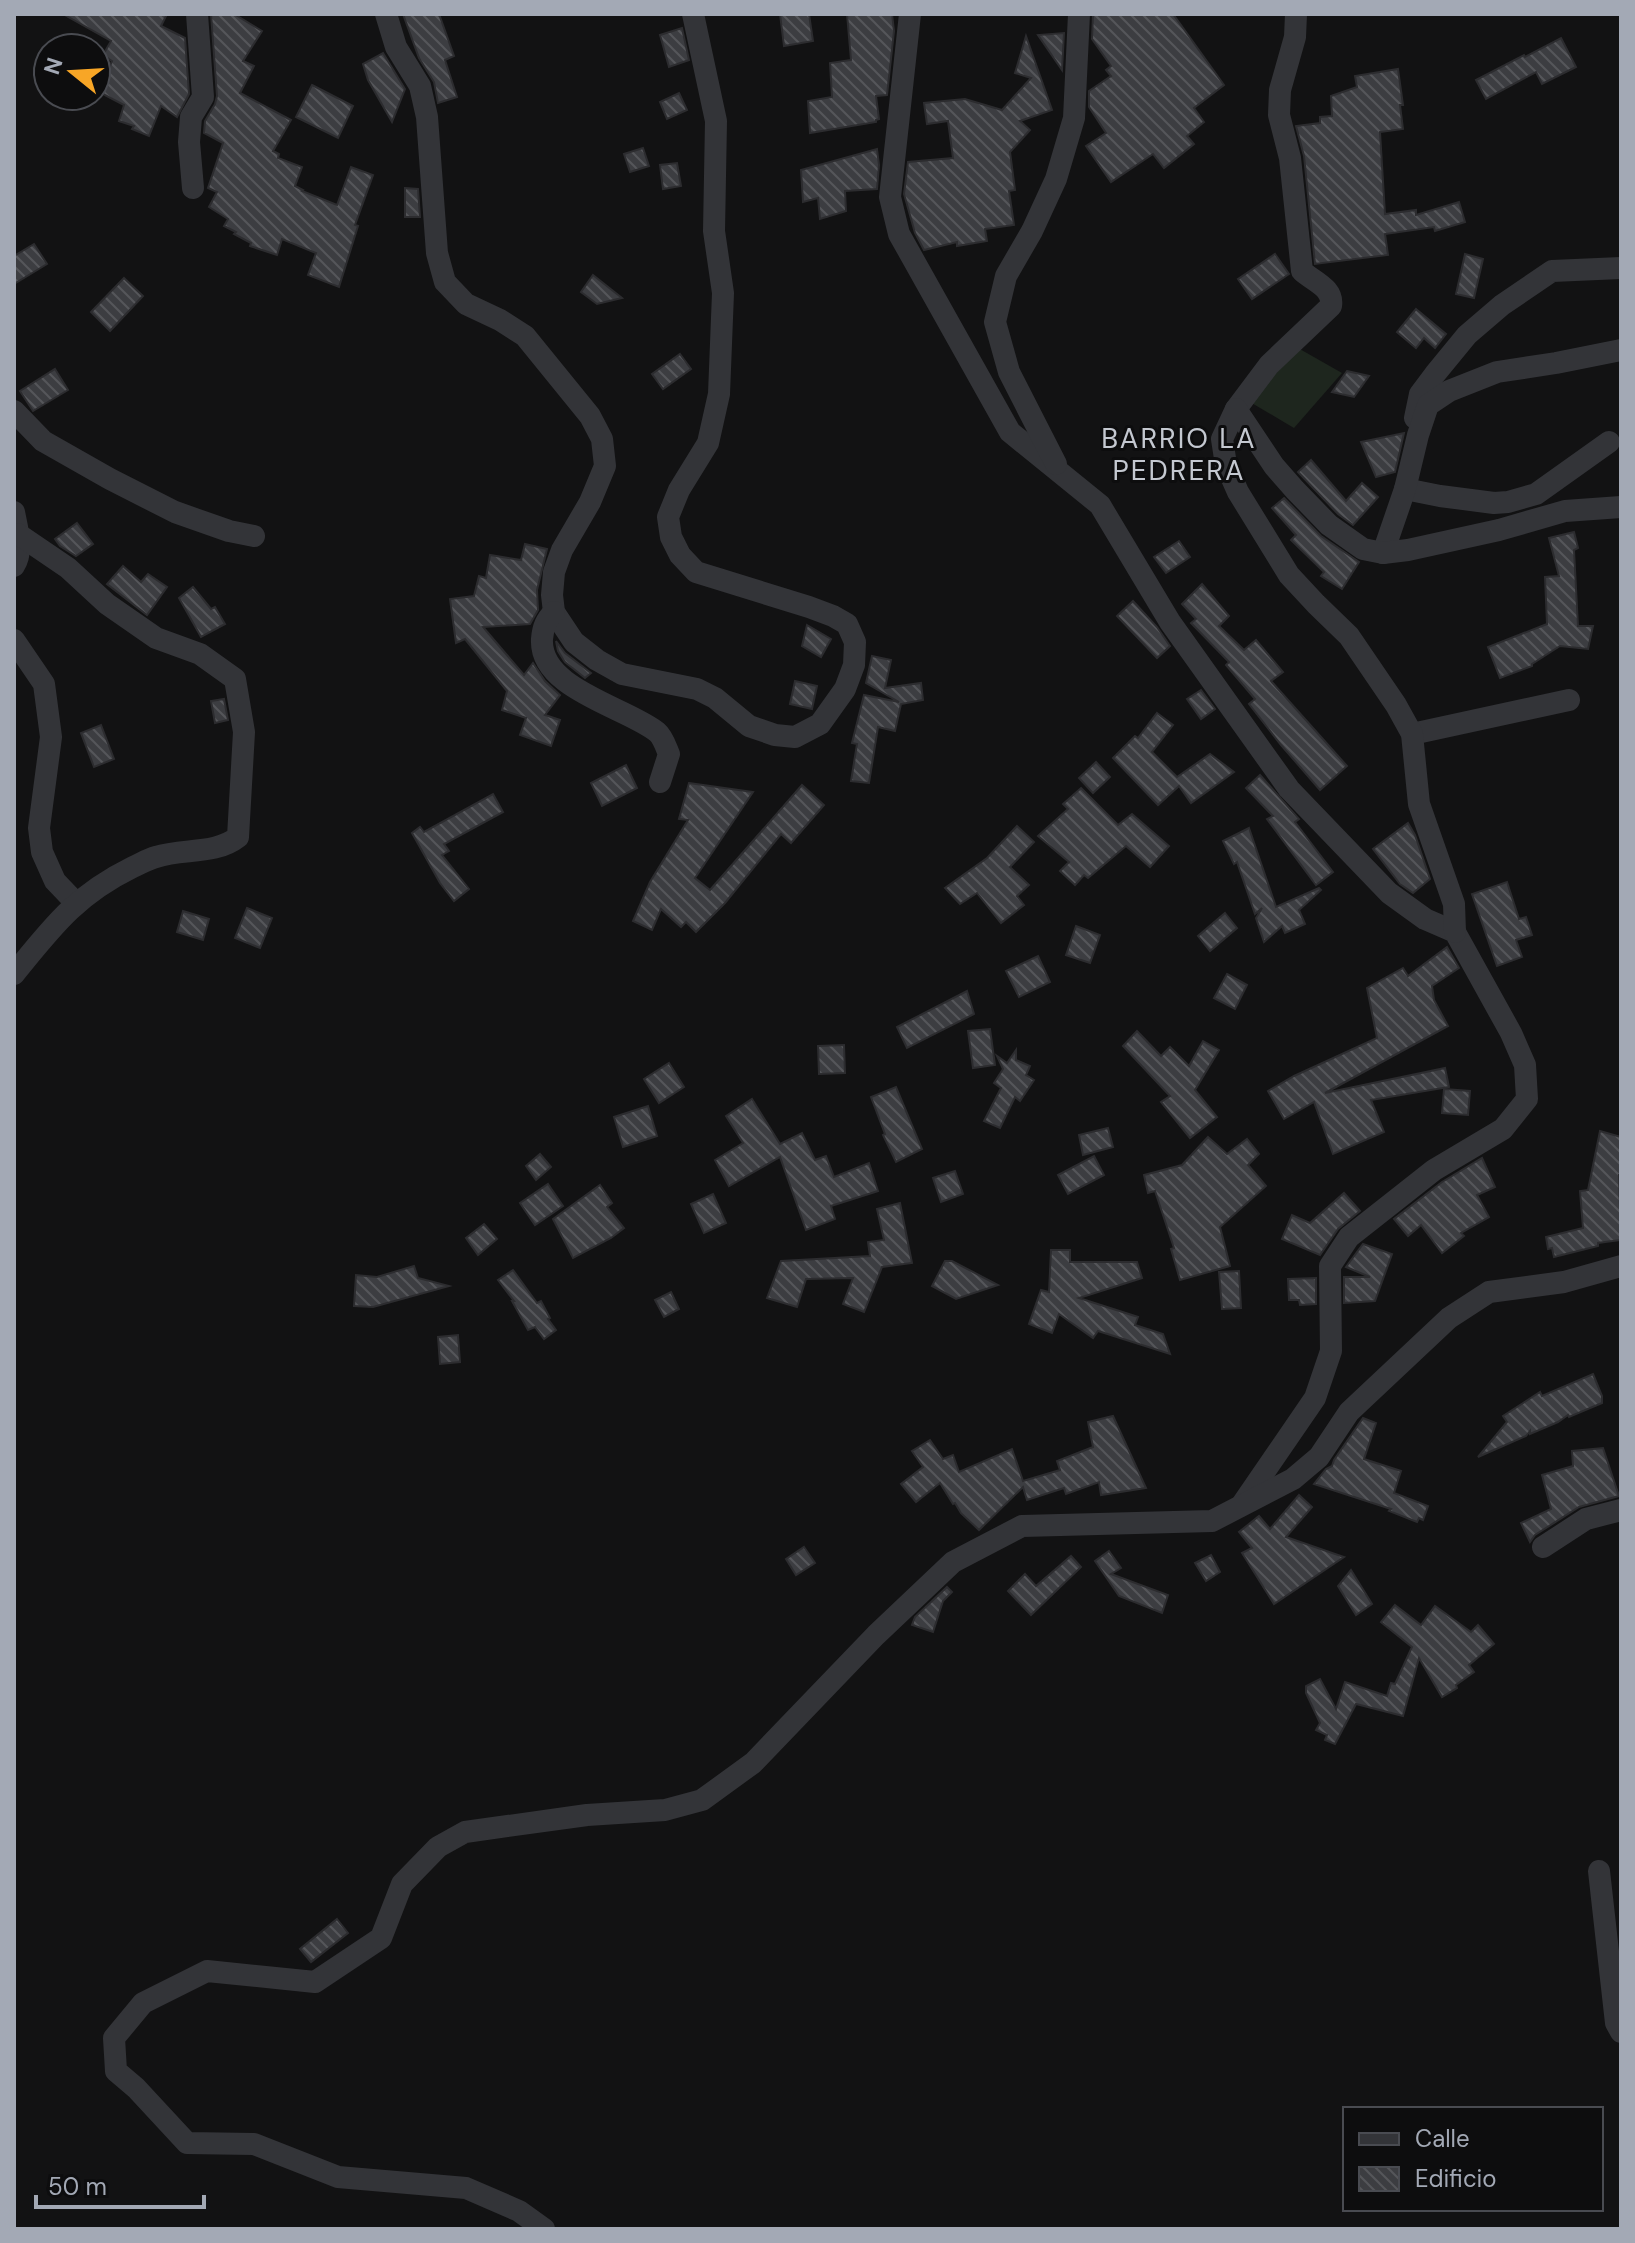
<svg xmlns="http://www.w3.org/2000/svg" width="1635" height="2243" font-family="'DM Sans',sans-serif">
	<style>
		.park { fill: #1e261e }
		.building { fill: url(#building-back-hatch); stroke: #2c2c2f; stroke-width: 2 }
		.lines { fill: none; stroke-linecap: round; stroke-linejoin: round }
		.minor { stroke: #333438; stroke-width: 22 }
		.labels { text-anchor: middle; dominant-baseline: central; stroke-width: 6; stroke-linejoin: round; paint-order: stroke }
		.neighbourhood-label { font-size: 28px; letter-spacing: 2px; fill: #c4c8d0; stroke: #0d0d0e }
	</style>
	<defs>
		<pattern id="building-back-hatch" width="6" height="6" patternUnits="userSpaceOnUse" patternTransform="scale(2)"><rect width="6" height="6" fill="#3c3d41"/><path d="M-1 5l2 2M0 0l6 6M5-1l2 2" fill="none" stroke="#55565a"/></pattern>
	</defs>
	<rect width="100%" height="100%" fill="#121213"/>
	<path class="park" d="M1298,348L1342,373L1294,428L1250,402Z"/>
	<g class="building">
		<path d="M63,14H167L161,26L185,38L189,94L177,117L161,106L149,136L132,129L134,126L119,121L124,105L99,92L112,61L103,55L111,41Z"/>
		<path d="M211,14H234L262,31L243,61L254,66L240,93L291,120L273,151L279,154L278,158L302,167L295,186L303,190L302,191L337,205L351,167L373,175L355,225L358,226L339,287L308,275L316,253L282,239L277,255L250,246L251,243L234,234L236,232L224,226L228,219L209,207L217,192L208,188L223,143L204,133L205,121L215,104L217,96Z"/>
		<path d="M403,14H439L454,56L445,60L457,97L438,103L434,82L419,58Z"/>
		<path d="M780,14H809L813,41L784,46Z"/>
		<path d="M847,14H892L894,31L887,95L876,96L879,119L876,120V122L810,133L808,101L832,97L830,63L851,60Z"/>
		<path d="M1093,14H1173L1224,85L1194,108L1204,122L1187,136L1194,144L1164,168L1153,154L1111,182L1086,146L1106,133L1089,107V91L1111,76L1106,70L1111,66L1092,39Z"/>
		<path d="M682,28L689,60L669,67L660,35Z"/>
		<path d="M1064,33L1062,70L1038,35Z"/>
		<path d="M1026,36L1052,110L1020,121L1030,130L1010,152L1015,190L1009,191L1014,225L985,229L987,241L957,246V242L924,250L915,233L904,194L908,162L953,158L948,121L927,124L924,103L965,99L1002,110L1031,78L1015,73Z"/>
		<path d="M1561,38L1576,67L1542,84L1536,72L1486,99L1476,80L1524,55L1525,57Z"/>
		<path d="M383,53L405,89L392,122L368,80L363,64Z"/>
		<path d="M1398,69L1403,105H1400L1403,129L1380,132L1385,214L1416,210V215L1459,202L1465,222L1435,231L1434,227L1385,234L1388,255L1315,264L1304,156L1296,126L1320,123V117L1332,116L1331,96L1357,87L1355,76Z"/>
		<path d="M312,85L353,106L338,138L296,117Z"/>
		<path d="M679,93L687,110L667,119L660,102Z"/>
		<path d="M643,148L649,166L630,172L624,154Z"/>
		<path d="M877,149L879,165L877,189L845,191L846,211L820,219L818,198L803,202L801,170Z"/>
		<path d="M677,163L681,186L663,189L660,165Z"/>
		<path d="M405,188L418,189L420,217H405Z"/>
		<path d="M34,244L47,264L14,284V256Z"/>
		<path d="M1275,254L1289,274L1252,299L1238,279Z"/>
		<path d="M1465,254L1483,259L1474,298L1456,294Z"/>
		<path d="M593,275L622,298L597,304L581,292Z"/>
		<path d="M124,278L143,296L110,331L91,312Z"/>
		<path d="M1416,309L1446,334L1435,348L1424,338L1416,348L1397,332Z"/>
		<path d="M680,354L691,369L663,389L652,374Z"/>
		<path d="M55,369L68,390L33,411L20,391Z"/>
		<path d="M1347,371L1369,376L1354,397L1332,392Z"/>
		<path d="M1404,433L1395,472L1376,477L1361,442Z"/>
		<path d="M1311,460L1346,501L1362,483L1378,497L1353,525L1338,514L1298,472Z"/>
		<path d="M1284,498L1321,536L1359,562L1342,589L1321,576L1324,572L1291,540L1296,535L1272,508Z"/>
		<path d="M77,523L93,544L76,556L60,546L55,539Z"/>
		<path d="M1574,532L1578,548L1574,550L1578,626H1593L1588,649L1560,646L1532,664V666L1500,678L1488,647L1547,624L1545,577L1559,576L1549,538Z"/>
		<path d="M1179,541L1190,557L1166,573L1154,557Z"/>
		<path d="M525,544L547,549L537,590L538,610L530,624L483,627L524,675L533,663L545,681L560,695L545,715L560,720L551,746L520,735L526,718L502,710L507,691L465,639L456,643L450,599L474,596L479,576L486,578L490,555L521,560Z"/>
		<path d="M123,566L141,582L148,574L167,587L147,615L107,584Z"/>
		<path d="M1202,584L1229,616L1219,626L1244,650L1256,640L1283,672L1271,681L1347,766L1320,790L1281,745L1249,704L1255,699L1226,665L1229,662L1191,623L1196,619L1182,604Z"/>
		<path d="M193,587L211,609L215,607L225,624L201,637L179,598Z"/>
		<path d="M1133,601L1157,627L1170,646L1157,658L1117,616Z"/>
		<path d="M807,625L831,639L821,657L802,646Z"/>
		<path d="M556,641L565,653L591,673L585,678L565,662L558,651Z"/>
		<path d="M872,656L891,660L885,688L921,683L923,700L901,704L895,731L878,727L869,783L851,781L857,744L852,743L864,695L899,702L866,683Z"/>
		<path d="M795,681L817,686L812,709L790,704Z"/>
		<path d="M1201,690L1215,709L1201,719L1187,699Z"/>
		<path d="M224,699L228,720L215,723L211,701Z"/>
		<path d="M1157,713L1173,725L1152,752L1177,777L1210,754L1234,772L1191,803L1179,786L1158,805L1113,758L1135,736L1138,738Z"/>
		<path d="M101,725L114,759L94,767L81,733Z"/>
		<path d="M1096,762L1110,777L1093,793L1079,778Z"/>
		<path d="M626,765L637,788L602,806L591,783Z"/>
		<path d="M1260,775L1299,819L1295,822L1333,872L1316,885L1267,819L1273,816L1246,788Z"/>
		<path d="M689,783L753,792L695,878L710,890L802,785L824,805L791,843L781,834L725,903L696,932L686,922L681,927L661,909L652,930L633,921L650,882L688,820L679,819Z"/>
		<path d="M1081,788L1118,825L1132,814L1169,846L1150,867L1126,846L1088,878L1084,875L1075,885L1060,871L1069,862L1038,836L1068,809L1063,804Z"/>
		<path d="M493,794L503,812L444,844L449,851L442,855L469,889L454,901L440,883L412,833L420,827L424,832Z"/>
		<path d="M1408,823L1415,835L1430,879L1413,893L1400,884L1373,849Z"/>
		<path d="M1017,826L1034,842L1010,867L1029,885L1017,896L1024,905L1001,923L977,893L960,904L945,888L987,858Z"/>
		<path d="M1249,828L1276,907L1319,888L1321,890L1299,910L1305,924L1285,933L1282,926L1264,942L1256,918L1262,908L1255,914L1237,862L1234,864L1223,841Z"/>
		<path d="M1507,882L1519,919L1526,917L1532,935L1516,940L1522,957L1497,966L1472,894Z"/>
		<path d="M247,908L272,918L260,948L235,938Z"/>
		<path d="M183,911L209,919L203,940L177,932Z"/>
		<path d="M1225,913L1237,928L1210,951L1198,936Z"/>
		<path d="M1076,926L1100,935L1090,963L1066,955Z"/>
		<path d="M1447,947L1459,968L1432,986L1434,1000L1448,1026L1325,1093L1445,1068L1449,1087L1371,1100L1384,1132L1333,1154L1314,1102L1284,1119L1268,1091L1294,1076L1377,1038L1367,988L1403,968L1408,976Z"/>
		<path d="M1038,956L1050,982L1019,997L1006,971Z"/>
		<path d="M1227,974L1247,985L1235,1009L1214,998Z"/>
		<path d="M967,991L974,1014L907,1048L897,1027Z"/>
		<path d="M990,1029L995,1065L973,1068L968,1031Z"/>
		<path d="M1137,1031L1161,1056L1170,1047L1189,1066L1203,1041L1219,1050L1195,1090L1217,1117L1190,1138L1161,1102L1170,1096L1123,1046Z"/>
		<path d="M844,1045L845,1073L819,1074L818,1046Z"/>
		<path d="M1016,1050V1060L1030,1066L1026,1075L1034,1080L1020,1101L1015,1097L1000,1128L984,1121L1001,1088L994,1083L1003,1069L997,1056L1007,1063Z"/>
		<path d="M669,1063L684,1087L659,1103L644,1079Z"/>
		<path d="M896,1087L922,1149L896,1162L883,1135L885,1134L871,1097Z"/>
		<path d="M1444,1089L1470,1091L1468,1115L1442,1113Z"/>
		<path d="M752,1099L780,1144L802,1133L815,1160L826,1156L834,1177L869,1163L878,1191L831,1206L835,1219L806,1230L780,1157L729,1186L715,1160L743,1143L726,1116Z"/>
		<path d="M648,1106L657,1136L623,1147L614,1117Z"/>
		<path d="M1108,1128L1113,1147L1083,1155L1079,1135Z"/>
		<path d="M1600,1131L1621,1137V1175H1619L1621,1240L1598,1243V1246L1554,1257L1552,1248L1548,1249L1546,1237L1583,1228L1580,1191L1588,1190Z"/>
		<path d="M1208,1137L1227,1154L1247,1139L1259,1154L1248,1165L1266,1186L1220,1227L1230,1266L1180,1280L1171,1249L1174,1248L1155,1191L1148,1193L1144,1175L1182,1165Z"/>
		<path d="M540,1154L551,1167L536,1180L526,1166Z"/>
		<path d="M1094,1156L1104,1175L1068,1194L1058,1175Z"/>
		<path d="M1482,1158L1495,1187L1477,1195L1489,1217L1461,1233L1464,1236L1442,1253L1421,1225L1408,1236L1394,1219L1442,1182Z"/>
		<path d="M955,1171L963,1194L941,1202L933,1178Z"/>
		<path d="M548,1184L563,1206L535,1225L520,1203Z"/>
		<path d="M600,1185L612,1203L607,1207L624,1228L611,1238L573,1258L553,1219Z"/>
		<path d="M1344,1193L1360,1211L1338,1229L1320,1255L1282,1239L1292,1215L1310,1223Z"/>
		<path d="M713,1194L726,1223L704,1233L691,1204Z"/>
		<path d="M900,1203L912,1263L882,1267L864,1312L843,1304L853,1278L806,1279L797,1307L767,1298L781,1261L870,1256L868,1242L884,1240L877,1209Z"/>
		<path d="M484,1224L497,1239L478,1255L466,1238Z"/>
		<path d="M1363,1244L1392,1254L1375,1301L1344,1303V1277H1370L1346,1267Z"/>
		<path d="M1051,1250H1070V1262H1137L1142,1278L1079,1298L1138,1317L1135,1325L1163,1334L1170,1354L1098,1331L1093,1338L1059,1314L1052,1333L1029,1324L1041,1290L1049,1292Z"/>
		<path d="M945,1261H952L998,1285L956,1299L932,1286Z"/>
		<path d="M414,1266L418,1278L449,1286L373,1307L354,1306L356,1275L377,1277Z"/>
		<path d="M513,1270L537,1303L541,1301L550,1318L548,1319L556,1330L544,1339L535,1327L528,1330L512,1301H514L498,1280Z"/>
		<path d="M1239,1271L1241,1308L1222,1309L1219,1272Z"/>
		<path d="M1316,1278V1304L1300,1305L1299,1300H1289L1288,1279Z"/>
		<path d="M671,1292L679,1309L664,1317L655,1300Z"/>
		<path d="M458,1335L460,1362L440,1364L438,1337Z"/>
		<path d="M1593,1374L1602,1396V1403L1569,1417L1568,1415L1558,1422L1530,1434V1431L1526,1436L1478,1457L1507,1422L1503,1416L1540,1392L1542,1396Z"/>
		<path d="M1113,1416L1146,1488L1101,1495L1099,1482L1066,1494L1064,1488L1027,1500L1023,1487L979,1530L961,1513L955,1503L953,1504L940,1483L916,1502L901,1484L923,1467L912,1451L930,1440L943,1459L953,1455L959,1472L1012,1449L1023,1481L1060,1470L1057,1461L1093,1447L1088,1422Z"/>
		<path d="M1363,1418L1376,1423L1364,1459L1401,1471L1394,1493L1428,1506L1423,1520L1419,1518L1417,1522L1389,1511L1391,1509L1314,1484L1326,1469L1332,1466L1334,1460Z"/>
		<path d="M1603,1448L1619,1496L1579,1507L1535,1535L1530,1542L1521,1523L1551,1509L1542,1475L1573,1466L1572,1451Z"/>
		<path d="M1299,1495L1312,1507L1286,1537L1344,1557L1274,1604L1242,1553L1252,1548L1239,1532L1259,1516L1270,1529Z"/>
		<path d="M804,1547L815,1563L796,1575L786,1559Z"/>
		<path d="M1109,1551L1121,1568L1111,1574L1168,1595L1162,1613L1119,1596L1095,1561Z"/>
		<path d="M1211,1555L1220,1572L1206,1581L1195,1563Z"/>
		<path d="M1071,1556L1081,1567L1031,1615L1008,1591L1025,1574L1036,1586Z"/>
		<path d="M1351,1570L1372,1604L1356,1615L1338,1586Z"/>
		<path d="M947,1587L952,1592L943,1601L933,1632L912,1625L915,1617Z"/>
		<path d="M1395,1605L1421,1625L1435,1606L1471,1632L1478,1625L1494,1644L1469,1665L1474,1672L1456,1685L1457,1688L1442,1697L1419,1658L1403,1716L1356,1704L1335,1744L1325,1740L1327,1735L1316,1730L1320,1723L1306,1693V1686L1320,1679L1336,1709L1345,1682L1387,1696L1391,1683L1395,1684L1412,1647L1381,1622Z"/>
		<path d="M337,1919L348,1933L311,1962L300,1949Z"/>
	</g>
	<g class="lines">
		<g class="minor">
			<path d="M386,14L396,47L420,86L427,117L437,253L445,282L466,304L500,320L525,336L590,416L602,439L605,466L590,502L562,550L554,572L552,595L554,612L574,642L597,660L622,674L697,689L715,698L749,726L775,735L795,737L820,724L845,689L854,665L855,642L847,624L833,616L809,607L696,572L680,555L671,537L668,517L679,490L708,443L719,394L723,293L714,231L716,121L693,14"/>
			<path d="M910,14L890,197L899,234L1010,432L1100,505L1170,622L1289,789L1389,893L1425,919L1455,932L1511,1033L1525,1065L1527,1099L1503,1129L1434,1170L1349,1237L1330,1266L1331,1351L1315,1398L1243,1503"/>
			<path d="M193,188L189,142L191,117L203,97L197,14"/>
			<path d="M1236,409L1269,365L1331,306C1334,288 1314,282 1302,271L1290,158L1279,115L1280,90L1295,37L1296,14"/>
			<path d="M14,411L43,441L110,479L175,512L229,531L254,536"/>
			<path d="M1415,418L1420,394L1435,374L1467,335L1502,305L1552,271L1621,268"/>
			<path d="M1056,464L1009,372L995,322L1006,276L1032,231L1056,179L1074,118L1079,14"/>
			<path d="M1405,489L1440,496L1494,503L1508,502L1536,494L1609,442"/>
			<path d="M14,512C17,528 24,551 14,566"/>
			<path d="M1383,553L1405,489L1418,435L1428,405L1449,391L1497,372L1556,363L1621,350"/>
			<path d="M554,612C546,620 543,627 542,639C539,689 626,707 657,732C663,737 666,747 669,754L660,782"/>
			<path d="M14,640L44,684L51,737L39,828L42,852L55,881L76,903"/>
			<path d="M1412,734L1569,700"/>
			<path d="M1455,932L1454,904L1419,804L1412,734L1396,705L1349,636L1316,604L1289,575L1238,492L1226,465L1222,439L1236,409L1274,466L1295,490L1329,525L1363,549L1383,553L1408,550L1499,530L1565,511L1621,507"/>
			<path d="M14,974C53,926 76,895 133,867C140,864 148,859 156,857C183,848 215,855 238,837L244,732L235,679L200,654L156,638L107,604L68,568L18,534"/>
			<path d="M1543,1547L1586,1519L1621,1510"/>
			<path d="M1599,1871L1616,2023L1621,2032"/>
			<path d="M544,2229L519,2211L466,2188L338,2177L254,2144L187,2143L136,2088L116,2071L114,2038L143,2003L207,1971L315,1982L381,1938L402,1884L438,1847L465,1832L587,1815L665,1810L702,1800L753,1763L876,1635L953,1562L1022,1526L1212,1521L1293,1479L1319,1457L1349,1412L1449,1318L1489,1292L1564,1282L1621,1266"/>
		</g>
	</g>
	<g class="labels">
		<g class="neighbourhood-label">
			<text x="1179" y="438">BARRIO LA<tspan x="1179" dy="32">PEDRERA</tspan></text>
		</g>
	</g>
	<rect width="1635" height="2243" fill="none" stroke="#a3a9b5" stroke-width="32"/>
	<rect x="1343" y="2107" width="260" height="104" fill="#0d0d0e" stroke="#494b51" stroke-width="2"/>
	<rect x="1359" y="2133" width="40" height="12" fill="#333438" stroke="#494b51" stroke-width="2"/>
	<text x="1415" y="2147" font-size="24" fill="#a3a9b5">Calle</text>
	<rect x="1359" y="2167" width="40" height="24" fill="url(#building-back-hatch)" stroke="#494b51" stroke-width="2"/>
	<text x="1415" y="2187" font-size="24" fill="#a3a9b5">Edificio</text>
	<g transform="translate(72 72) rotate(288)"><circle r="38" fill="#0d0d0e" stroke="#494b51" stroke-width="2"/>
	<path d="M0-6L14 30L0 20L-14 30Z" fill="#f8a626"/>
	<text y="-12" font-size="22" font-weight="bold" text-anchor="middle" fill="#a3a9b5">N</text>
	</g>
	<path d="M36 2195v12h168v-12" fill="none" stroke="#a3a9b5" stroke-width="4"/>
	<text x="48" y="2195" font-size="24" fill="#a3a9b5" stroke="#0d0d0e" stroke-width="6" paint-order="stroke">50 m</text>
</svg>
